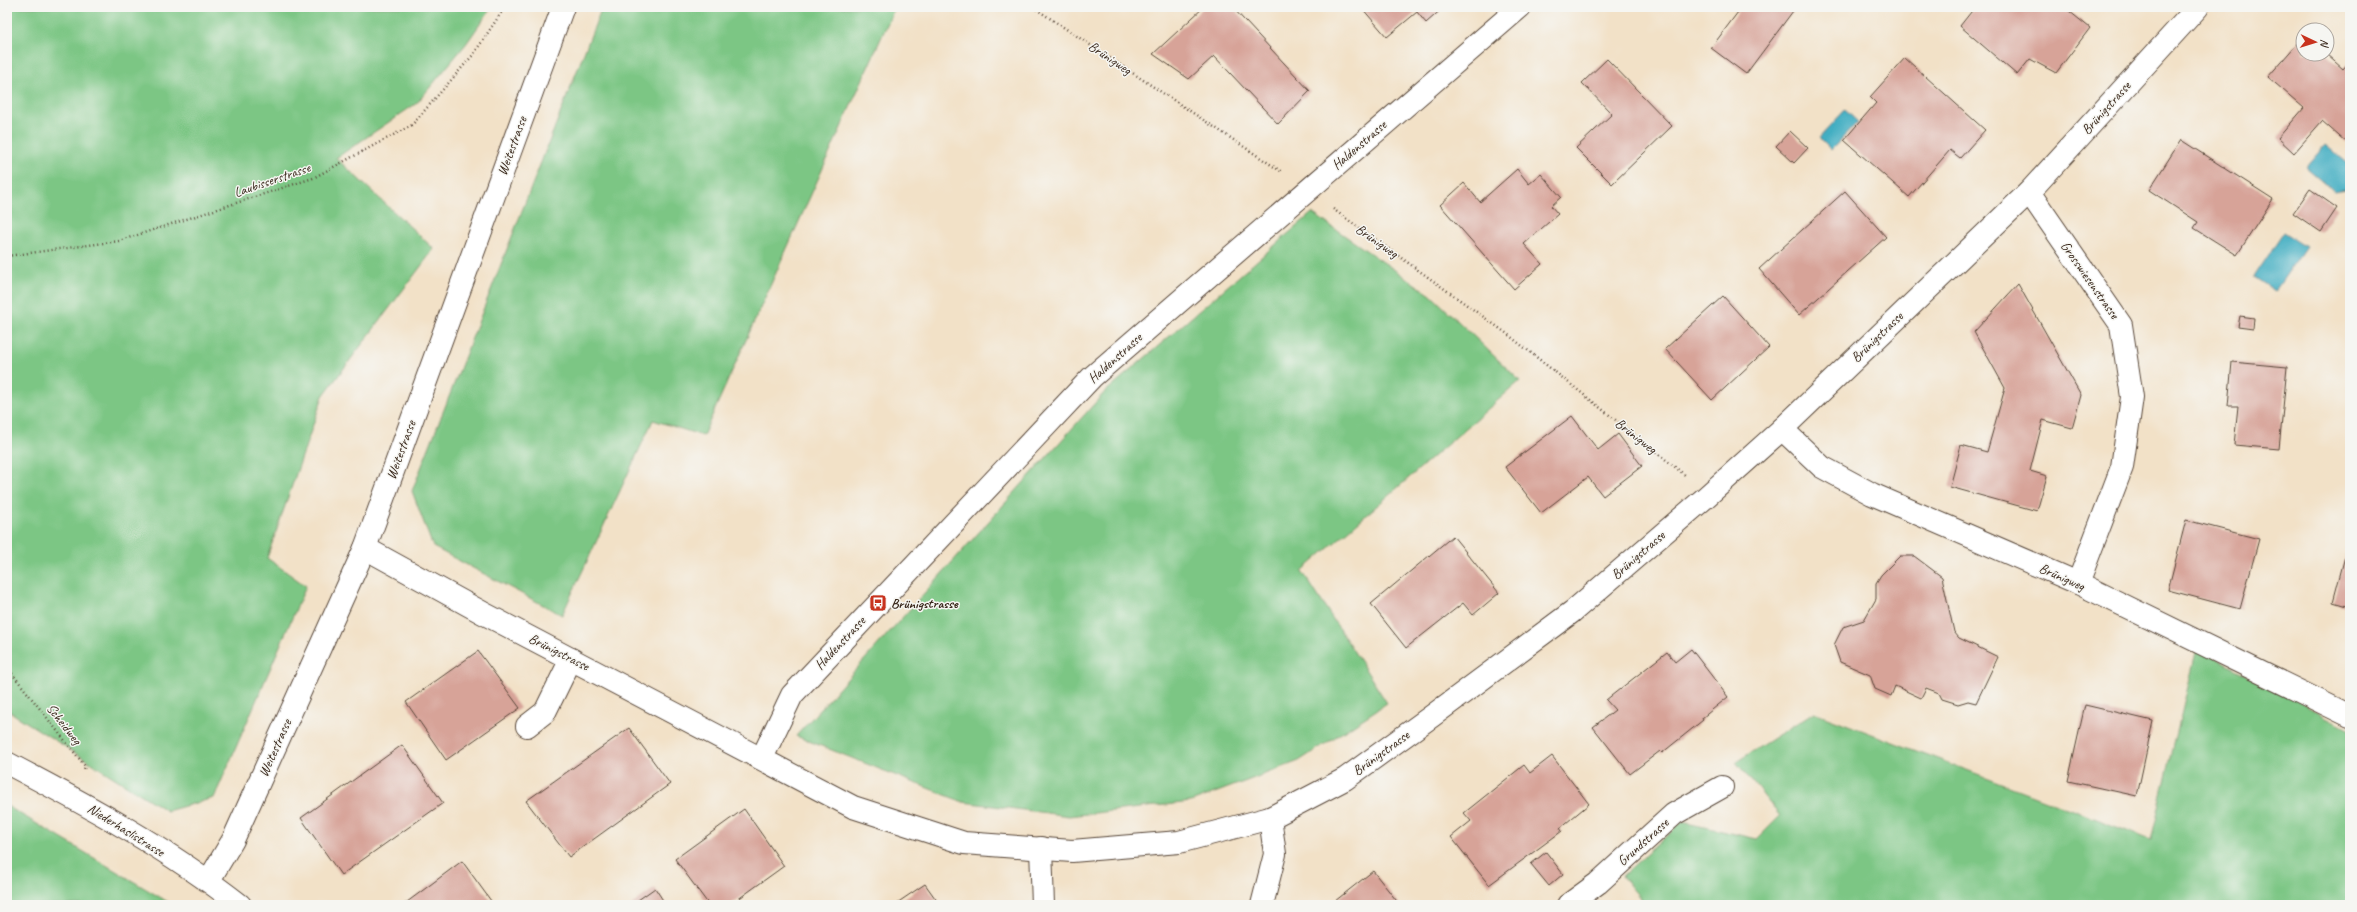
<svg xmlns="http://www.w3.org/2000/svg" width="2357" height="912" font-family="Caveat,sans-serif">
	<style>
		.green { fill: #7bc684; stroke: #5b7851 }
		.water { fill: #43aec2; stroke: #3f6c70 }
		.building { fill: #d7a398 }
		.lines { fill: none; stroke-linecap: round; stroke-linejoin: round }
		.minor-casing { stroke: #564537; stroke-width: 24 }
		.path { stroke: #564537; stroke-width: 2.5; stroke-dasharray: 1 3; stroke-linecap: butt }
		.minor { stroke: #fff; stroke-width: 22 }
		.labels { text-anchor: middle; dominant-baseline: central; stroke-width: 3; stroke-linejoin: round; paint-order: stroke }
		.street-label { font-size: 14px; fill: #3b2a1e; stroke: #f6f6f2 }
		.poi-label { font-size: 14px; font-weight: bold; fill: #3b2a1e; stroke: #f6f6f2; text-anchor: start }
	</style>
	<rect width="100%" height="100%" fill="#f6f6f2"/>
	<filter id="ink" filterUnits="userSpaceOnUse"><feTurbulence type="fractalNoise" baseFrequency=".025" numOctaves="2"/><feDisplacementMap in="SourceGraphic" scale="8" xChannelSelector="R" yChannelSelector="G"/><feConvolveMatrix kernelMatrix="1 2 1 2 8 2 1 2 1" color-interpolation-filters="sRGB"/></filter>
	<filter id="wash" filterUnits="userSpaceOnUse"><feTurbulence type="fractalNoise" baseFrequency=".012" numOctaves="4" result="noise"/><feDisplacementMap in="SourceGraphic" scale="16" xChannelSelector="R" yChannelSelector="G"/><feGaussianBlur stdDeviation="0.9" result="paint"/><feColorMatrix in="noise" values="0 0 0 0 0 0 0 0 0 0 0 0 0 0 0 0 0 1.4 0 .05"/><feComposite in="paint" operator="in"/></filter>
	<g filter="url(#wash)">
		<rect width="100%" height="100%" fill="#f2e1c7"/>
		<g class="green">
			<path d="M7,7H492L466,44L417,103L336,158L434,249L323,396L267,558L306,586L214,798L167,811L7,710Z"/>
			<path d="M602,7H895L703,436L653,420L562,615L433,547L412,491Z"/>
			<path d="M1312,213L1431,295L1520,381L1302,571L1387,703L1299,761L1191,802L1069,816L963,802L796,736L1104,393Z"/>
			<path d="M2197,649L2350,729V905H1646L1622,876L1682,822L1757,839L1780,816L1736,762L1814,712L2151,840Z"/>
			<path d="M7,806L173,905H7Z"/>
		</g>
		<g class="water">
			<path d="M1845,110L1858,122L1831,150L1819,138Z"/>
			<path d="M2325,145L2350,165V185L2346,189L2334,191L2306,167Z"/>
			<path d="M2284,232L2306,246L2275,291L2254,277Z"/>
		</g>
		<g id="blocks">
			<g class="building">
				<path d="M1204,7H1232L1310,91L1278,124L1214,56L1189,79L1153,54Z"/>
				<path d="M1361,7H1444L1426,23L1417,12L1387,37Z"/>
				<path d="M1732,7H1796L1746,74L1711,48L1738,12Z"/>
				<path d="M1975,7H2064L2090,28L2056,73L2030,59L2017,75L1960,26Z"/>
				<path d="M2303,37V54H2326L2343,69L2350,61V137L2346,142L2322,121L2294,153L2278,138L2304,108L2268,77Z"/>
				<path d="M1905,58L1985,130L1960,158L1950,150L1909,197L1844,140L1876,103L1870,97Z"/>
				<path d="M1607,59L1672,126L1612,184L1576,148L1612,114L1582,83Z"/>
				<path d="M1790,131L1808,148L1794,163L1776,146Z"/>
				<path d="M2181,140L2273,199L2237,255L2194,228L2198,222L2149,190Z"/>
				<path d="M1517,169L1529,184L1541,174L1561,197L1551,206L1558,214L1524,244L1542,264L1514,289L1440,205L1464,183L1480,202Z"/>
				<path d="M2310,189L2337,208L2321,232L2293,213Z"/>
				<path d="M1845,191L1886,237L1799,315L1759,269Z"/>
				<path d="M2018,284L2081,395L2072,428L2043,420L2030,471L2047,476L2037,511L1950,487L1961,445L1987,452L2005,388L1974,332Z"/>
				<path d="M1723,296L1769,347L1712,400L1665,349Z"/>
				<path d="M2240,316L2254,318L2253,329L2238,327Z"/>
				<path d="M2232,362L2287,367L2279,449L2234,445L2238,406H2228Z"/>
				<path d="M1572,416L1598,450L1618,434L1642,466L1603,496L1588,477L1541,513L1505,467Z"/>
				<path d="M2186,520L2259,539L2240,609L2168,590Z"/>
				<path d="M1453,536L1499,593L1473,615L1463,603L1406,648L1371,604Z"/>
				<path d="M2349,541H2350V607L2333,602Z"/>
				<path d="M1900,556H1914L1942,577L1954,632L1959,638L1998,657L1976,703L1968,701L1958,704L1942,699L1939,693L1926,688L1921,698L1895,686L1891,696L1875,689L1870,675L1840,662L1834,645L1843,627L1864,620L1876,599V583L1881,575Z"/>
				<path d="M1691,649L1728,697L1702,718L1703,720L1662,753L1660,751L1630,774L1593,727L1615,710L1606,700L1667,652L1675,662Z"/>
				<path d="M478,651L520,708L446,760L406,702Z"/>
				<path d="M2085,705L2153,721L2137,796L2068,781Z"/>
				<path d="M629,728L670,784L569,857L526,801Z"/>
				<path d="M402,745L443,803L341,875L301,818Z"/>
				<path d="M1552,756L1589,804L1560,828L1562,831L1489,885L1451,837L1471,821L1464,813L1524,765L1530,773Z"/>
				<path d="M744,809L784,866L730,905H709L675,859Z"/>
				<path d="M1546,852L1563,874L1549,886L1531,864Z"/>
				<path d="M462,861L494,905H403L426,888Z"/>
				<path d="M1373,871L1400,905H1330Z"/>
				<path d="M925,884L940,905H894Z"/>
				<path d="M655,888L666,905H631Z"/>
			</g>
		</g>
	</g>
	<g filter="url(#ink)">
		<use href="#blocks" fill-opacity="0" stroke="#564537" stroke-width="1"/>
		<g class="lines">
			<g class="minor-casing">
				<g id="minor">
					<path d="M2029,192L2121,325L2132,397L2122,467L2078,583"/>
					<path d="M1782,429L1822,467L1872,494L2078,583L2350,716"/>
					<path d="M365,548L483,613L853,807L964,843L1072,851L1179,842L1270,818L1345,779L1432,716L1572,612L1706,497L1782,429L2029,192L2198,7"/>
					<path d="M527,726L545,712L571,659"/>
					<path d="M762,758L792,695L1092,377L1520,7"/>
					<path d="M7,763C87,805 169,849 240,905"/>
					<path d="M1041,848L1043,905"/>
					<path d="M209,880L233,840L365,548L563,7"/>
					<path d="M1262,905L1275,854L1270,818"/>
					<path d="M1568,905L1598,883L1674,814L1722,787"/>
				</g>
			</g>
			<g class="path">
				<path d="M1033,7L1282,172"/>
				<path d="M1333,209L1506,333L1685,475"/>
				<path d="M7,256L119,241L313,178L412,125L473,55L505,7"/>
				<path d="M7,667L85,766L84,769"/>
			</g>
			<use href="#minor" class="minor"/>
		</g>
	</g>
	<defs>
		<g id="bus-square" transform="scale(0.9)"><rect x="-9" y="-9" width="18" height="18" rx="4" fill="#c8321e" stroke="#f6f6f2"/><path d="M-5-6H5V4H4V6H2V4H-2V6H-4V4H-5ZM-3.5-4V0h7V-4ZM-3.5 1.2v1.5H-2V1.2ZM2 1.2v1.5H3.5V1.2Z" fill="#fff"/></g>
	</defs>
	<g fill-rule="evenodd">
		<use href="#bus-square" x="878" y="603"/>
	</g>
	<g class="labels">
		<g class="street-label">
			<text transform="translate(1110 58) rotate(34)">Brünigweg</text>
			<text transform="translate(2106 108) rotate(-48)">Brünigstrasse</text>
			<text transform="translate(1359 145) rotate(-41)">Haldenstrasse</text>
			<text transform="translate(512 146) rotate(-70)">Weitestrasse</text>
			<text transform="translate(272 180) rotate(-19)">Laubisserstrasse</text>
			<text transform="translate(1377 241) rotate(35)">Brünigweg</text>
			<text transform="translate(2090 280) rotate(55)">Grosswiesenstrasse</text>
			<text transform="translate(1877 337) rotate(-44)">Brünigstrasse</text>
			<text transform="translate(1115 358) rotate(-42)">Haldenstrasse</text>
			<text transform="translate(1636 436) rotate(38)">Brünigweg</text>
			<text transform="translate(401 450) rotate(-70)">Weitestrasse</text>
			<text transform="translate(1638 555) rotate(-41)">Brünigstrasse</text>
			<text transform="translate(2062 577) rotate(24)">Brünigweg</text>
			<text transform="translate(840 643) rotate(-47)">Haldenstrasse</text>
			<text transform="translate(559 652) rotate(27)">Brünigstrasse</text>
			<text transform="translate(64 724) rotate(52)">Scheidweg</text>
			<text transform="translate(275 748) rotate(-66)">Weitestrasse</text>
			<text transform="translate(1381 753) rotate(-36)">Brünigstrasse</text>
			<text transform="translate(126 830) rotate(32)">Niederhaslistrasse</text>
			<text transform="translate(1643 842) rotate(-42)">Grundstrasse</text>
		</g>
		<g class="poi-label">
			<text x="891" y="603">Brünigstrasse</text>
		</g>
	</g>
	<rect width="2357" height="912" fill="none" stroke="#f6f6f2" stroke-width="24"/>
	<g transform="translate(2315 42) rotate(94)"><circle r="19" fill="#f6f6f2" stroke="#aba49d"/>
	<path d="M0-3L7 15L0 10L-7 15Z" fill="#c8321e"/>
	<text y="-6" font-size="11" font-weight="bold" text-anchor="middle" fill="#3b2a1e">N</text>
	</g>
</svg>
